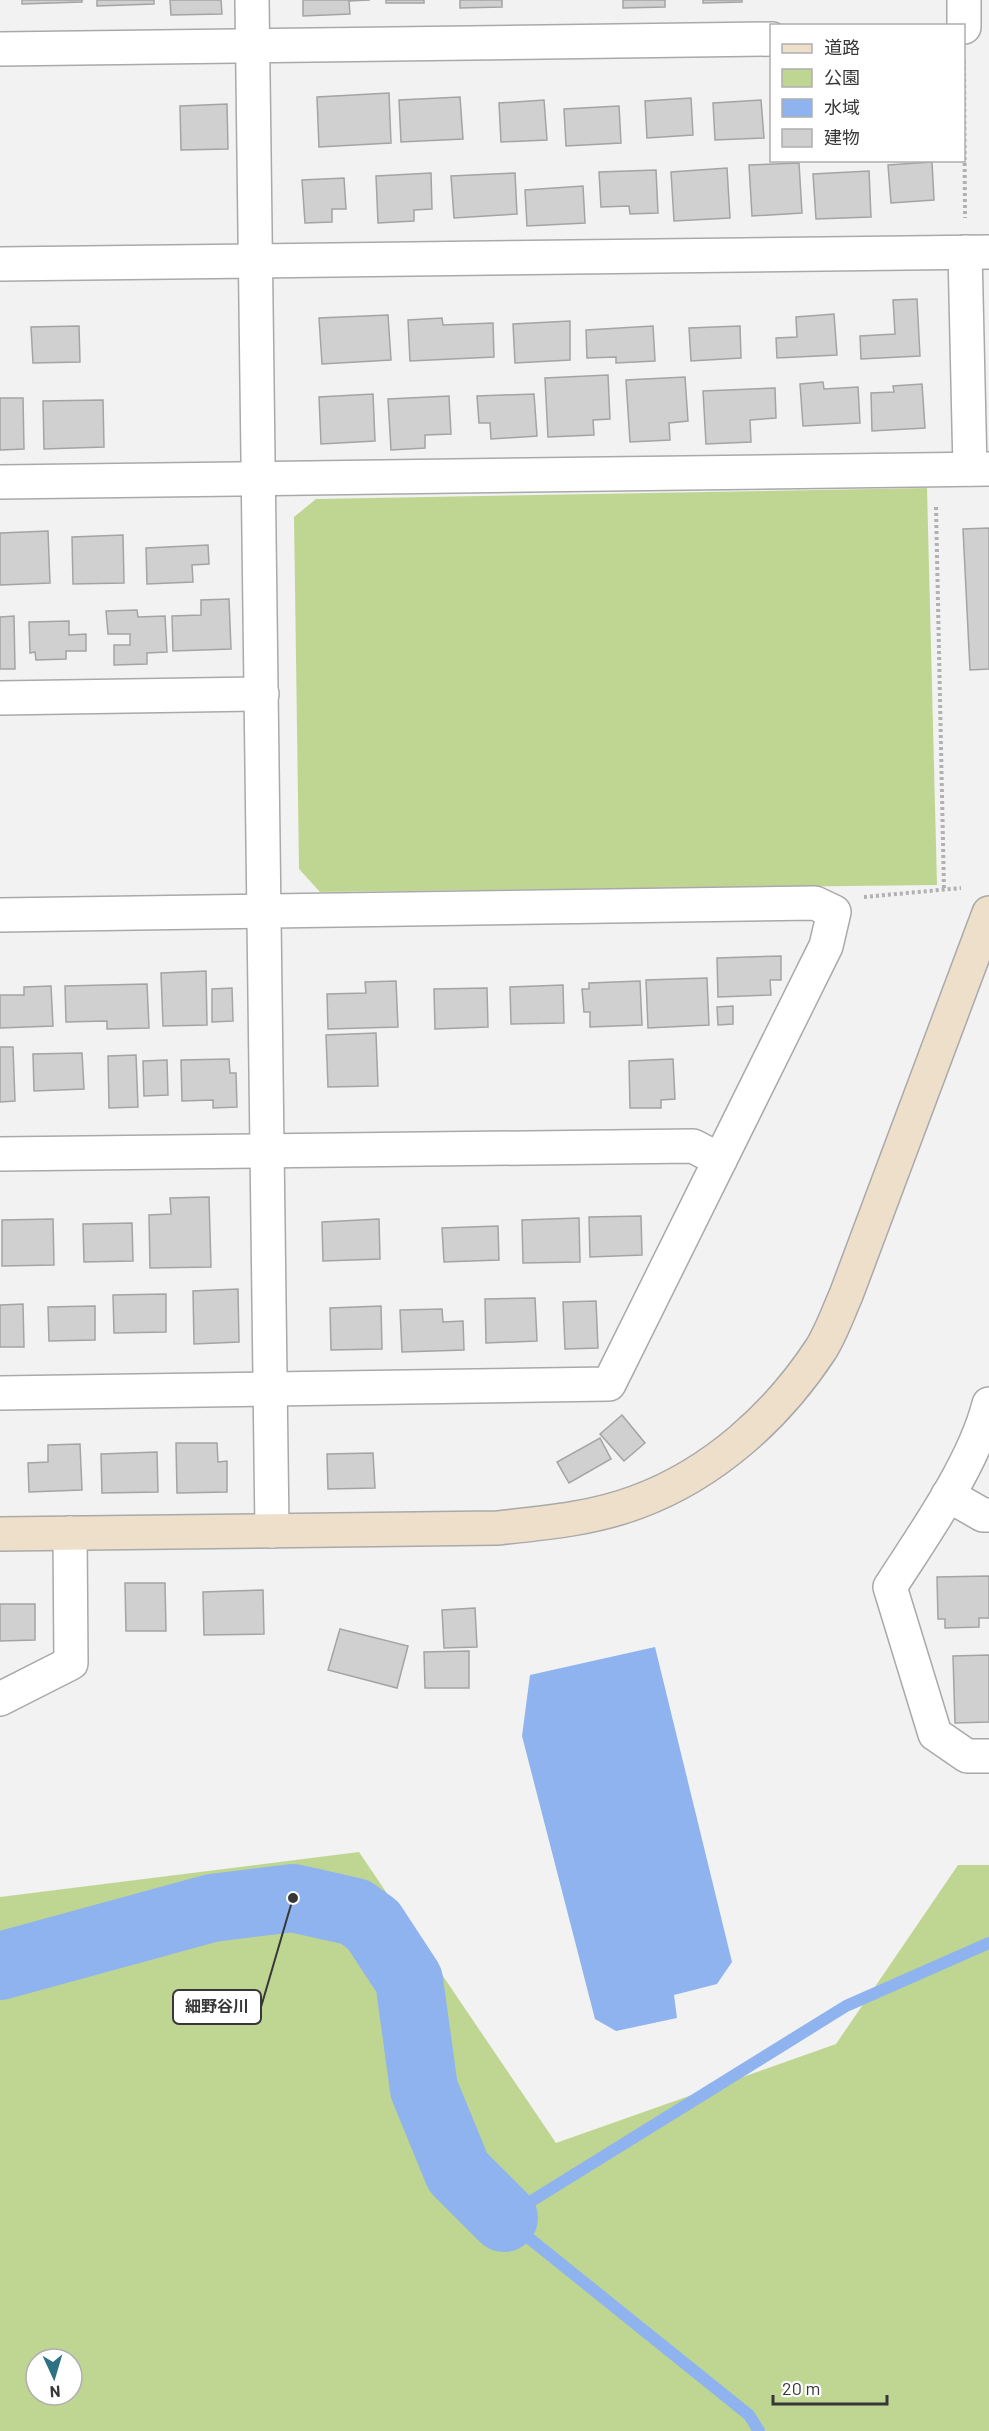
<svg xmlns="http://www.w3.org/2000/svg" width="989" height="2431" font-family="Barlow,'Noto Sans JP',sans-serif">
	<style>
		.green { fill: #bfd692; fill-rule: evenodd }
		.water { fill: #8fb3ee }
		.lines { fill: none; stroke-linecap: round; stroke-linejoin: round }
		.stream { stroke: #8fb3ee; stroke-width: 12 }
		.river { stroke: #8fb3ee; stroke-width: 68 }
		.building { fill: #d0d0d1; stroke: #a4a4a6; stroke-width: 1.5 }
		.street-casing { stroke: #a9a9aa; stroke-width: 36 }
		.secondary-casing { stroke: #a9a9aa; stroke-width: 36 }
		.path { stroke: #b1b1b2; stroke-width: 4; stroke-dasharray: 3 3; stroke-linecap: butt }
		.street { stroke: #fff; stroke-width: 33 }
		.secondary { stroke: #eedfca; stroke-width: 33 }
		.leader { fill: none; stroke: #373737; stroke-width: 2 }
		.callout-dot { fill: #373737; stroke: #fff; stroke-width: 2 }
		.callout { fill: #fff; stroke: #373737; stroke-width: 2 }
		.callout-label { font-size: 16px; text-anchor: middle; font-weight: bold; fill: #373737 }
	</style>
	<rect width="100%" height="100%" fill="#f2f2f3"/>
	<g class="green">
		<path d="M927,488L937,885L320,892L299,869L294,517L316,499Z"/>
		<path d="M359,1852L556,2143L836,2044L958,1865H989V2431H0V1897ZM36,2359H72V2395H36Z"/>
	</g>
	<path class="water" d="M655,1647L732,1962L717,1984L674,1995L677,2018L616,2031L595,2019L522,1736L530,1675Z"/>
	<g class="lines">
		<path class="stream" d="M759,2431L749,2415L504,2218L846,2006L989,1943"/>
		<path class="river" d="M0,1966L212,1908L293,1898L355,1912L373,1925L409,1980L424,2089L458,2172L504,2218"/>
	</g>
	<g class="building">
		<path d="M22,0H82V2L22,4Z"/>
		<path d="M97,0H154V4L97,6Z"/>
		<path d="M170,0H221L222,14L171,15Z"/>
		<path d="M303,0H370L349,1L350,14L303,16Z"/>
		<rect x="386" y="0" width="38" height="3"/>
		<path d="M460,0H502V7L460,8Z"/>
		<path d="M623,0H665V7L623,8Z"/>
		<path d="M703,0H742V2L703,3Z"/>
		<path d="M389,93L391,143L319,147L317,97Z"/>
		<path d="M460,97L463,139L401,142L399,100Z"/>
		<path d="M691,98L693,135L647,138L645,101Z"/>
		<path d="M544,100L547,140L501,142L499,103Z"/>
		<path d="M761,100L764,138L715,140L713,103Z"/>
		<path d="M227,104L228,149L181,150L180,106Z"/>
		<path d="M619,106L621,143L566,146L564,109Z"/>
		<path d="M932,162L934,200L891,203L888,165Z"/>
		<path d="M799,163L802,213L752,216L749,165Z"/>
		<path d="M727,168L730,218L674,221L671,172Z"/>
		<path d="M656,170L658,213L630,214L629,206L601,207L599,172Z"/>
		<path d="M869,171L871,217L816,219L813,174Z"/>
		<path d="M431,173L432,209L414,210V221L378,223L376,176Z"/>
		<path d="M515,173L517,214L454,218L451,176Z"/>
		<path d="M344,178L346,209H332V222L305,223L302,180Z"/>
		<path d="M583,186L585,223L527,226L525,190Z"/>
		<path d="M917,299L920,356L861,359L860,336L895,334L893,300Z"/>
		<path d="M834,314L837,355L777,358L776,338L797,337L796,317Z"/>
		<path d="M388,315L391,360L322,364L319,318Z"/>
		<path d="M442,318L443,325L493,323L494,357L410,361L408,320Z"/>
		<path d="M570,321V360L515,363L513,324Z"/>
		<path d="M79,326L80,362L33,363L31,327Z"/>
		<path d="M653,326L655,361L616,363V357L587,358L586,330Z"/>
		<path d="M740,326L741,358L691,361L689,328Z"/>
		<path d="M608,375L610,419L593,420L594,435L548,437L545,378Z"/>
		<path d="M685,377L688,421L669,423L670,440L630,442L626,380Z"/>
		<path d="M823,382L824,389L858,387L860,423L803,426L800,384Z"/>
		<path d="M922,384L925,428L872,431L871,393L894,392L893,386Z"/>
		<path d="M775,388L776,418L750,420L751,442L706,444L703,391Z"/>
		<path d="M373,394L375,441L321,444L319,397Z"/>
		<path d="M534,394L537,436L491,439L490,423H479L477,396Z"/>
		<path d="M449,396L451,434L425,435V448L391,450L388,399Z"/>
		<path d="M0,398H23L24,449L0,450Z"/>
		<path d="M103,400L104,447L44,449L43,401Z"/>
		<path d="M989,528V669L970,670L963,529Z"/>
		<path d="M48,531L50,583L0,585V533Z"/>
		<path d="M123,535L124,583L73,584L72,537Z"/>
		<path d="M208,545L209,564L192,565L193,582L147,584L146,548Z"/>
		<path d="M229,599L231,649L173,651L172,616L201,615V600Z"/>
		<path d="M137,610L138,617L165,616L167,652L147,653V664L114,665V645H130V634H108L106,611Z"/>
		<path d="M14,616L15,669H0V617Z"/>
		<path d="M69,621V635L86,634V651H66V659L36,660L35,652L30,653L29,622Z"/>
		<path d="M781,956V980H770L771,995L718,997L717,958Z"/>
		<path d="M206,971L207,1025L163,1026L161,973Z"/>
		<path d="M707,978L709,1025L648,1028L646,980Z"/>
		<path d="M396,981L398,1027L328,1029L327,994L366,993L365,982Z"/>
		<path d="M640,981L642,1025L590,1027V1012H584L582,989H589V983Z"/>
		<path d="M147,984L149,1028L107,1029V1021L66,1022L65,986Z"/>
		<path d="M563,985L564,1023L511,1024L510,987Z"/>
		<path d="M51,986L53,1026L0,1028V995H24V987Z"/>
		<path d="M232,988L233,1021L212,1022V989Z"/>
		<path d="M487,988L488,1027L435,1029L434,989Z"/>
		<path d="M733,1006V1024L718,1025L717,1007Z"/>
		<path d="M376,1033L378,1086L328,1087L326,1035Z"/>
		<path d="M0,1047H13L15,1101L0,1102Z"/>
		<path d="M82,1053L84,1089L34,1091L33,1054Z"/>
		<path d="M136,1055L138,1107L109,1108L108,1056Z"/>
		<path d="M229,1059L230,1073H236L237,1107L213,1108V1100L182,1101L181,1060Z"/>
		<path d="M673,1059L675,1099L661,1100V1108H630L629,1061Z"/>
		<path d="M167,1060L168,1095L144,1096L143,1061Z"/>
		<path d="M209,1197L211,1267L150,1268L149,1215L171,1214L170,1198Z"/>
		<path d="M641,1216L642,1255L590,1257L589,1217Z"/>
		<path d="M579,1218L580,1262L523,1263L522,1220Z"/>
		<path d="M53,1219L54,1265L2,1266V1220Z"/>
		<path d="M379,1219L380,1259L323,1261L322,1222Z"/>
		<path d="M132,1223L133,1261L84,1262L83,1224Z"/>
		<path d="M498,1226L499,1260L444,1262L442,1228Z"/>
		<path d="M238,1289L239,1342L194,1344L193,1291Z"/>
		<path d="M166,1294V1332L114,1333L113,1295Z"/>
		<path d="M535,1298L537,1341L486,1343L485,1299Z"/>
		<path d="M596,1301L598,1348L565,1349L563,1302Z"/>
		<path d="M23,1304L24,1347H0V1305Z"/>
		<path d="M95,1306V1340L49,1341L48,1307Z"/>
		<path d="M381,1306L382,1349L331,1350L330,1308Z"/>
		<path d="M442,1309L443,1322L463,1321L464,1350L402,1352L400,1310Z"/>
		<path d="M622,1415L645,1443L624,1461L600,1434Z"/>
		<path d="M600,1438L611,1459L569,1483L557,1462Z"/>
		<path d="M176,1443H217L218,1462L227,1461V1492L177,1493Z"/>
		<path d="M80,1444L82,1490L29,1492L28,1463L48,1462V1445Z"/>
		<path d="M157,1452L158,1492L102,1493L101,1454Z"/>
		<path d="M373,1453L375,1488L328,1489L327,1454Z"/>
		<path d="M989,1576V1618H979V1627L945,1628V1619H938L937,1577Z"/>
		<path d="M125,1583H165L166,1631H126Z"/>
		<path d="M263,1590L264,1634L204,1635L203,1592Z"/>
		<path d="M0,1604H35V1640L0,1641Z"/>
		<path d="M475,1608L477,1647L444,1648L442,1610Z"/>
		<path d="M340,1629L408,1646L397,1688L328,1670Z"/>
		<path d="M469,1651V1688H425L424,1652Z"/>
		<path d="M989,1655V1722L955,1723L953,1656Z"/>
	</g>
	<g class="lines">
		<g class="street-casing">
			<g id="street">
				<path d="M252,0L272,1531"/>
				<path d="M964,27V0"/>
				<path d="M0,49L772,39"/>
				<path d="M965,252L970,469"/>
				<path d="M0,264L989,252"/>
				<path d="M0,482L989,469"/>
				<path d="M0,698L262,694"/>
				<path d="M0,915L815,903L834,912L826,946L609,1384L0,1393"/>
				<path d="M0,1154L693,1146L720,1160"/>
				<path d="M989,1404C974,1464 924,1534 890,1587L935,1734L967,1756H989"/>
				<path d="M948,1495L983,1515H989"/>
				<path d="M0,1699L71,1663L70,1533"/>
			</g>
		</g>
		<g class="secondary-casing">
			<path id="secondary" d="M0,1534L497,1528C544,1523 592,1519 637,1502C713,1474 777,1416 821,1349C831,1333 838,1313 846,1295L989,913"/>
		</g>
		<g class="path">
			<path d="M964,61L965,218"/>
			<path d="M936,507L944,891"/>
			<path d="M864,897L961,888"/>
		</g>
		<use href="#street" class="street"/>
		<use href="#secondary" class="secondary"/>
	</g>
	<path class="leader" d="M293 1898L261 2007"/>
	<circle class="callout-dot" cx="293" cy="1898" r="6"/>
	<rect class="callout" x="173" y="1990" width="88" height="34" rx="6"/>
	<g class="callout-label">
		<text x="217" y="2012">細野谷川</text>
	</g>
	<rect x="770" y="24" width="195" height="138" fill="#ffffff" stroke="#afafaf" stroke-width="1.5"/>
	<rect x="782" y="44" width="30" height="9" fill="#eedfca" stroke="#afafaf" stroke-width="1.5"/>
	<text x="824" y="54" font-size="18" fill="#373737">道路</text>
	<rect x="782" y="69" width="30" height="18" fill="#bfd692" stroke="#afafaf" stroke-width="1.5"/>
	<text x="824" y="84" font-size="18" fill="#373737">公園</text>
	<rect x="782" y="99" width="30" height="18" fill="#8fb3ee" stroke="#afafaf" stroke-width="1.5"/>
	<text x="824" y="114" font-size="18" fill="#373737">水域</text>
	<rect x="782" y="129" width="30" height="18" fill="#d0d0d1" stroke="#afafaf" stroke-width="1.5"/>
	<text x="824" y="144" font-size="18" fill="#373737">建物</text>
	<g transform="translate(54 2377) rotate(176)"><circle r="28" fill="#ffffff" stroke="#afafaf" stroke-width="1.5"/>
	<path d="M0-4.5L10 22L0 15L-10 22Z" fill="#2e7182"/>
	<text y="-9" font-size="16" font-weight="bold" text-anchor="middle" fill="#373737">N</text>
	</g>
	<path d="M773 2395v9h114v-9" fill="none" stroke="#373737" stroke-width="3"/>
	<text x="782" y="2395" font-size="18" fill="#373737" stroke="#ffffff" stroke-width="4.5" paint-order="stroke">20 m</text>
</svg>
